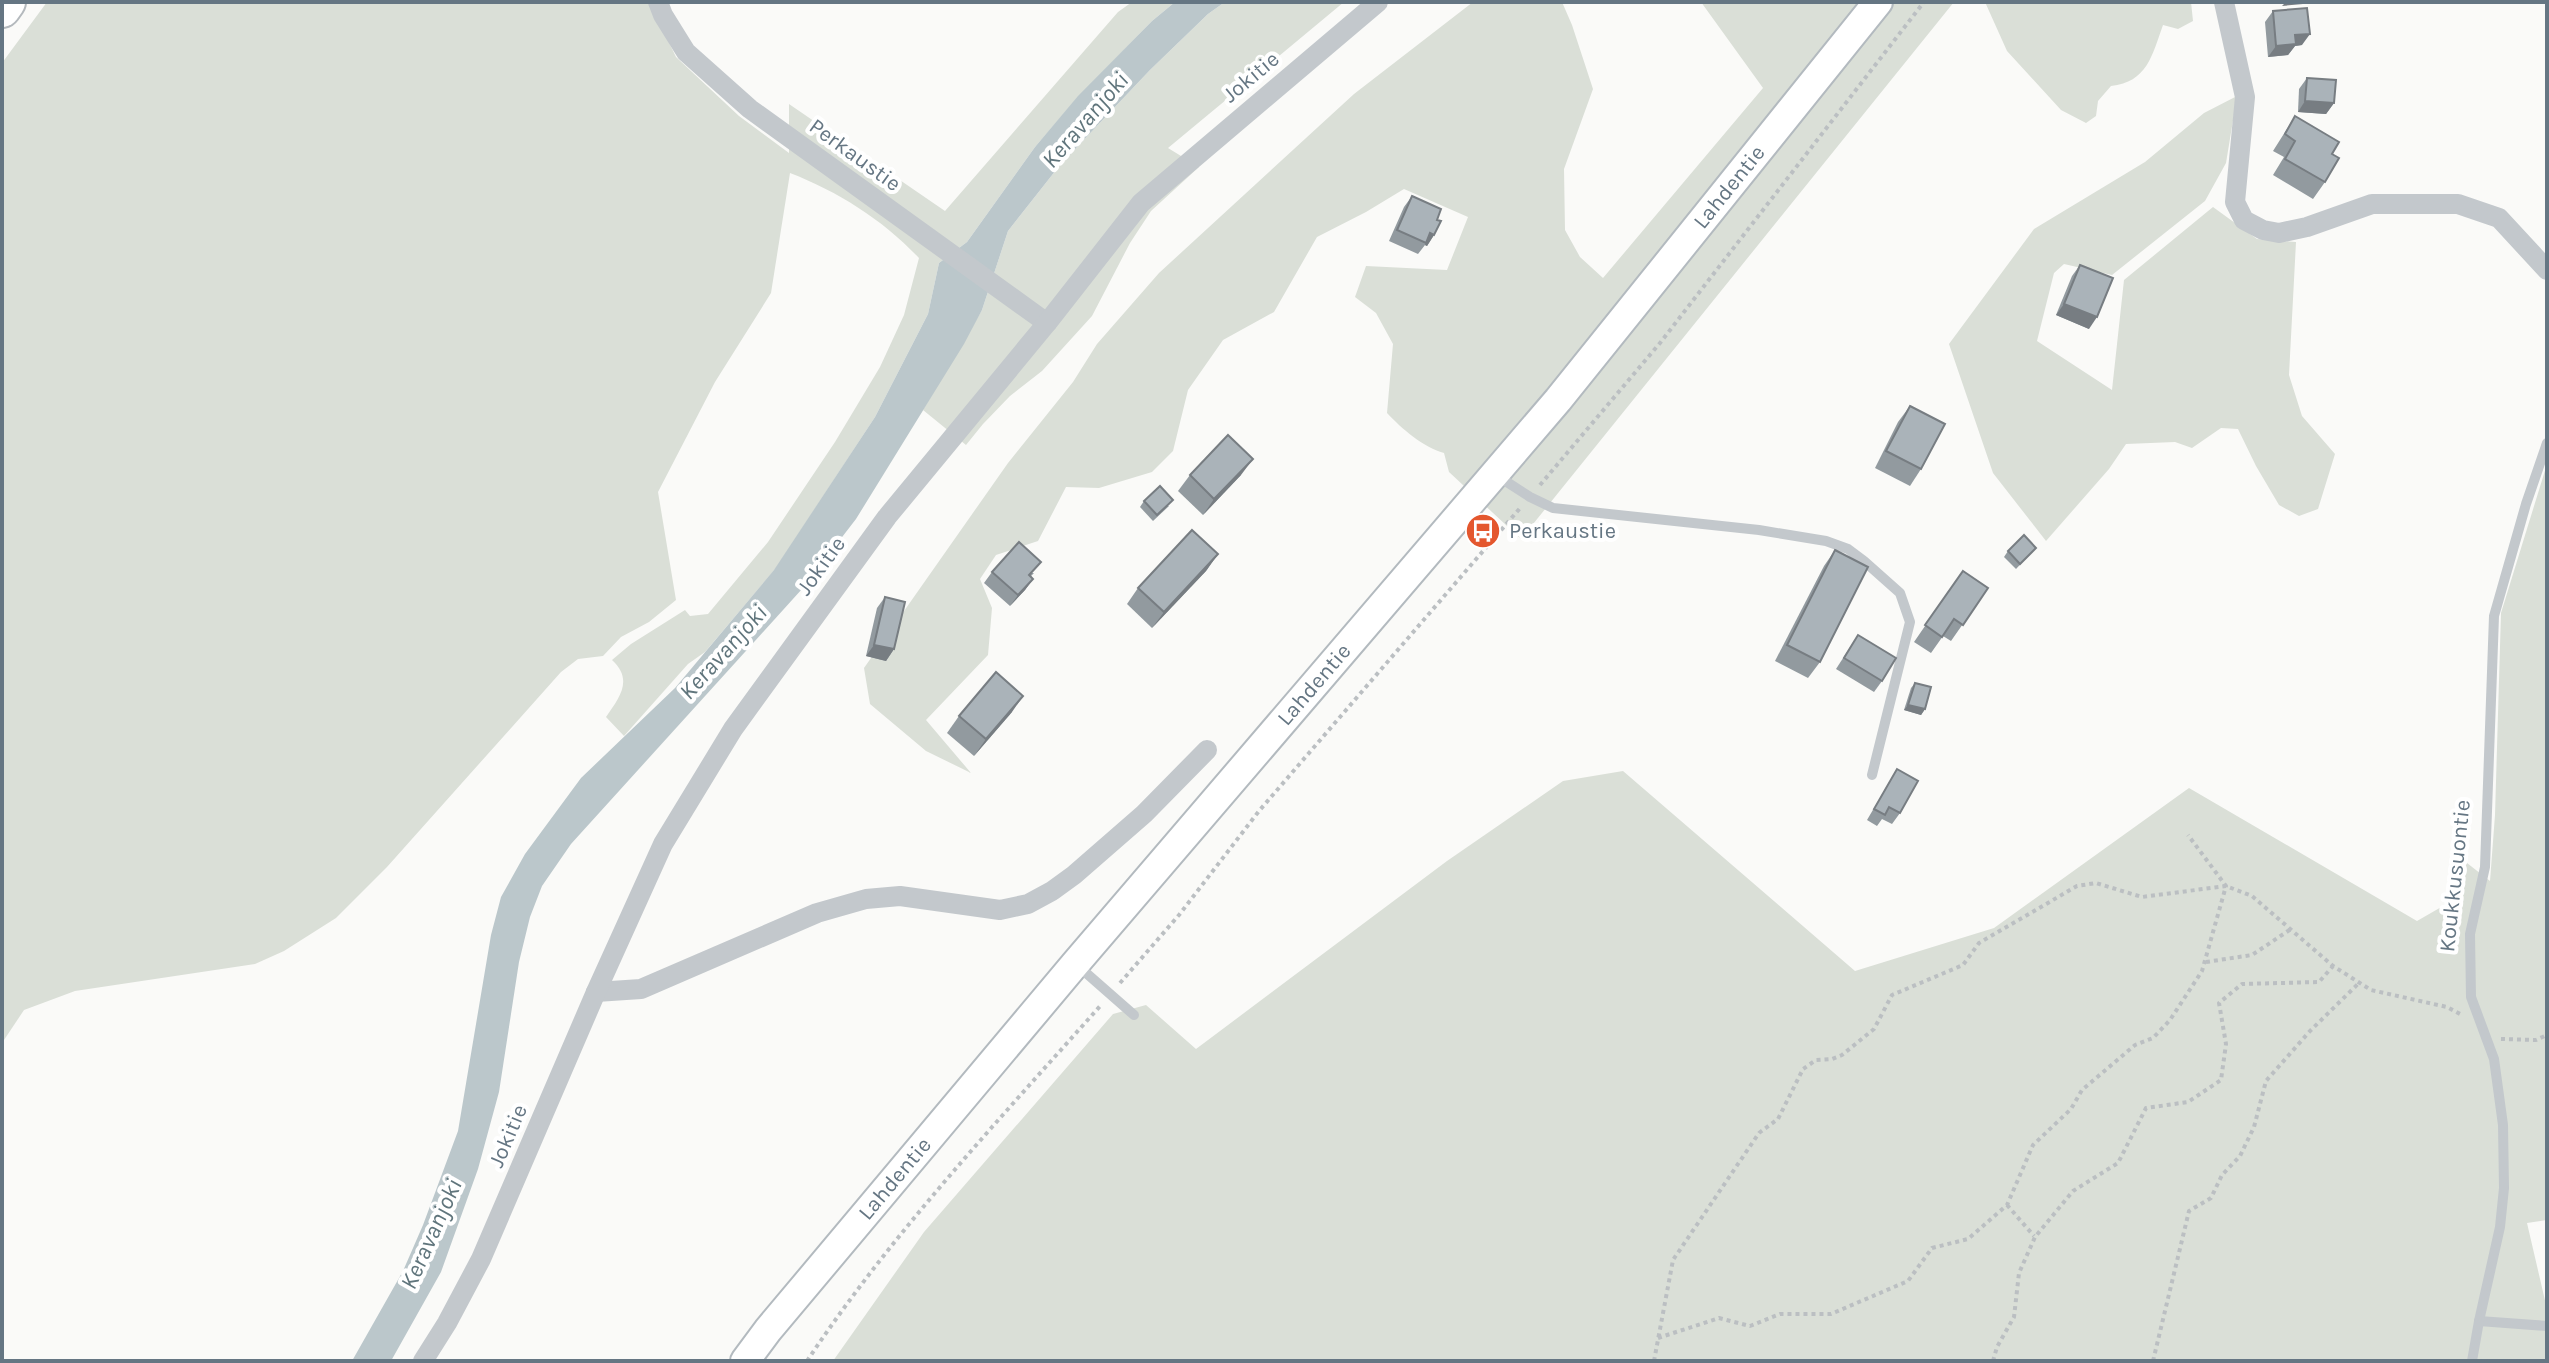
<svg xmlns="http://www.w3.org/2000/svg" width="2549" height="1363" font-family="Karla,sans-serif">
	<style>
		.green { fill: #dadfd7 }
		.water { fill: #bbc7cb }
		.lines { fill: none; stroke-linecap: round; stroke-linejoin: round }
		.secondary-casing { stroke: #b3babf; stroke-width: 32 }
		.highway-casing { stroke: #b4b9bd; stroke-width: 40 }
		.path { stroke: #bbbfc2; stroke-width: 4; stroke-dasharray: 4 4; stroke-linecap: butt }
		.lane { stroke: #c3c8cc; stroke-width: 10 }
		.street { stroke: #c3c8cc; stroke-width: 20 }
		.secondary { stroke: #fff; stroke-width: 28 }
		.highway { stroke: #fff; stroke-width: 36 }
		.wall { fill: #929a9f }
		.shaded-wall { fill: #777d82 }
		.building { fill: #aab3b9; stroke: #777d82; stroke-width: 2 }
		.labels { text-anchor: middle; dominant-baseline: central; stroke-width: 8; stroke-linejoin: round; paint-order: stroke }
		.street-label { font-size: 22px; fill: #657683; stroke: #fff }
		.poi-label { font-size: 22px; fill: #657683; stroke: #fff; text-anchor: start }
		.water-label { font-size: 24px; font-style: italic; fill: #60757c; stroke: #fff }
	</style>
	<rect width="100%" height="100%" fill="#fafaf8"/>
	<g class="green">
		<path d="M47,2H649L676,57L739,116L789,153V104L945,211L1118,12L1132,2H1175L1152,21L1078,97L1035,147L967,242L939,263L928,314L875,417L776,568L705,652L688,664L624,736L606,717C619,698 634,680 612,660L631,644L685,610L690,616L708,614L768,542L835,442L880,367L904,315L919,258C883,220 839,192 790,173L771,293L715,382L658,492L676,600L649,622L621,637L603,656L578,659L561,672L387,867L336,918L284,951L255,964L75,991L24,1010L2,1043V63Z"/>
		<path d="M1225,2H1344L1168,148L1199,167L1151,211L1130,243L1092,316L1042,371L1010,396L983,424L966,445L923,410L982,310L1008,231L1060,165L1150,70L1208,14Z"/>
		<path d="M1473,2H1562L1572,25L1593,89L1564,169L1565,230L1580,257L1603,278L1763,88L1701,2H1954L1521,539L1449,472L1444,453C1423,447 1402,429 1387,413L1393,344L1376,313L1355,297L1366,266L1447,270L1468,217L1404,189L1366,212L1317,237L1274,312L1223,340L1188,390L1173,451L1152,472L1099,488L1066,487L1038,541L996,555L980,579L992,608L988,655L926,720L971,773L926,751L870,704L864,668L1008,463L1073,382L1097,344L1159,273L1354,94Z"/>
		<path d="M1985,2H2191L2193,21L2178,29L2163,25C2152,56 2147,82 2111,86L2098,101L2096,116L2086,123L2061,110L2007,51Z"/>
		<path d="M2237,96L2226,163L2205,201L2112,275L2064,264L2054,273L2037,341L2112,390L2124,280L2213,207L2257,239L2296,242L2289,375L2302,416L2335,454L2318,509L2299,516L2279,505L2256,466L2238,429L2221,428L2192,448L2175,442L2126,444L2109,469L2046,541L1993,473L1949,344L2034,229L2145,162L2204,113Z"/>
		<path d="M2547,464V1220L2527,1223L2547,1309V1361H833L924,1232L1113,1014L1146,1005L1196,1049L1447,861L1563,781L1623,771L1855,971L1994,928L2189,788L2417,921L2450,902L2467,863L2490,881L2495,815L2501,613Z"/>
	</g>
	<path class="water" d="M1175,2H1225L1208,14L1150,70L1060,165L1008,231L982,310L964,344L856,519L802,589L571,844L542,886L530,917L519,962L499,1092L478,1169L441,1272L391,1361H352L403,1271L423,1225L458,1131L491,935L501,897L525,854L581,778L675,688L774,570L875,417L928,314L939,263L967,242L1035,147L1078,96L1152,21Z"/>
	<g class="lines">
		<g class="secondary-casing">
			<g id="secondary">
				<path id="s1" d="M745,1361L768,1330L1075,964L1558,400L1878,2"/>
			</g>
		</g>
		<g class="highway-casing">
			<path id="highway" d="M2,9L7,2"/>
		</g>
		<g class="path">
			<path d="M1540,485L1660,343L1924,2"/>
			<path d="M2206,962L2252,955L2291,929"/>
			<path d="M1120,983L1179,915L1259,811L1521,507"/>
			<path d="M2501,1039L2536,1040L2547,1035"/>
			<path d="M2007,1205L2034,1236"/>
			<path d="M1658,1338L1719,1318L1750,1326L1780,1314H1831L1908,1281L1932,1248L1968,1239L2007,1205L2033,1145L2071,1109L2082,1090L2135,1045L2153,1038L2170,1020L2202,971L2226,886L2188,835"/>
			<path d="M807,1361C892,1233 999,1120 1101,1005"/>
			<path d="M1654,1361L1673,1260L1759,1133L1778,1119L1803,1069L1816,1060L1832,1059L1842,1055L1874,1029L1892,995L1963,965L1979,943L2077,886L2096,883L2142,897L2226,886L2252,896L2333,966L2371,990L2447,1007L2462,1015"/>
			<path d="M1993,1361L1997,1347L2014,1317L2019,1273L2035,1237L2073,1191L2118,1163L2146,1108L2188,1102L2221,1080L2226,1044L2219,1003L2242,984L2319,982L2333,966"/>
			<path d="M2153,1361L2189,1211L2211,1198L2222,1175L2240,1156L2254,1127L2266,1081L2310,1031L2360,982"/>
		</g>
		<g class="lane">
			<path d="M1496,475L1530,497L1553,508L1759,530L1826,541L1848,549L1864,561L1900,593L1910,622L1872,775"/>
			<path d="M1077,965L1134,1015"/>
			<path d="M2479,1321L2547,1326"/>
			<path d="M2472,1361L2479,1321L2500,1227L2504,1188L2503,1125L2494,1059L2471,997L2470,934L2485,867L2494,616L2526,504L2547,443"/>
		</g>
		<g class="street">
			<path d="M658,2L663,15L686,52L750,109L1047,323"/>
			<path d="M2224,2L2245,97L2235,202L2244,220L2263,230L2279,233L2307,227L2372,204H2458L2499,218L2547,270"/>
			<path d="M596,992L641,989L817,913L866,899L900,896L1000,910L1028,904L1052,891L1074,875L1144,814L1207,750"/>
			<path d="M423,1361L447,1323L481,1259L596,992L663,844L733,729L887,517L1047,323L1141,203L1378,2"/>
		</g>
		<use href="#secondary" class="secondary"/>
		<use href="#highway" class="highway"/>
	</g>
	<g class="wall">
		<path d="M2273,11L2302,45L2295,46L2288,55L2268,57L2265,22Z"/>
		<path d="M2307,78L2334,103L2326,114L2298,112L2299,89Z"/>
		<path d="M2295,116L2332,154L2325,182L2313,199L2273,175L2284,157L2273,151Z"/>
		<path d="M1412,196L1437,220L1434,235L1427,246L1425,245L1418,254L1389,241L1404,207Z"/>
		<path d="M2080,265L2089,329L2056,315L2072,276Z"/>
		<path d="M1910,406L1921,469L1910,486L1875,468L1898,422Z"/>
		<path d="M1190,475H1241L1203,515L1178,491Z"/>
		<path d="M1144,501L1169,506L1153,521L1140,507Z"/>
		<path d="M2036,548L2016,569L2004,557L2008,551Z"/>
		<path d="M1835,550L1820,662L1808,678L1775,661L1824,566Z"/>
		<path d="M1218,554L1206,571L1152,628L1127,604L1138,588Z"/>
		<path d="M1963,571L1988,588L1951,641L1943,636L1931,653L1914,642Z"/>
		<path d="M992,572L1034,573L1031,576L1033,579L1025,590L1010,606L984,583Z"/>
		<path d="M885,597L894,649L886,661L866,656L877,608Z"/>
		<path d="M1858,635L1882,681L1874,692L1836,669Z"/>
		<path d="M1915,683L1925,709L1921,715L1904,710L1911,688Z"/>
		<path d="M1012,712L974,756L947,733L959,716Z"/>
		<path d="M1897,769L1900,813L1892,824L1882,819L1877,826L1867,820Z"/>
	</g>
	<g class="shaded-wall">
		<path d="M2286,2H2305L2303,4L2282,6Z"/>
		<path d="M2310,34L2302,45L2295,46L2288,55L2268,57L2276,46L2295,35Z"/>
		<path d="M2305,101L2334,103L2326,114L2298,112Z"/>
		<path d="M1430,233L1434,235L1427,246L1425,245Z"/>
		<path d="M2064,304L2097,317L2089,329L2056,315Z"/>
		<path d="M1253,459L1241,475L1203,515L1214,499Z"/>
		<path d="M1218,554L1206,571L1152,628L1164,612Z"/>
		<path d="M1033,579L1025,590L1010,606L1018,595Z"/>
		<path d="M874,645L894,649L886,661L866,656Z"/>
		<path d="M1023,696L1012,712L974,756L986,739Z"/>
		<path d="M1908,705L1925,709L1921,715L1904,710Z"/>
	</g>
	<g class="building">
		<path d="M2307,8L2310,34L2295,35L2296,44L2276,46L2273,11Z"/>
		<path d="M2307,78L2336,80L2334,103L2305,101Z"/>
		<path d="M2295,116L2339,142L2332,154L2339,158L2325,182L2285,159L2295,141L2285,134Z"/>
		<path d="M1412,196L1441,209L1437,220L1441,221L1434,235L1430,233L1426,243L1397,230Z"/>
		<path d="M2080,265L2113,278L2097,317L2064,304Z"/>
		<path d="M1910,406L1945,424L1921,469L1886,451Z"/>
		<path d="M1228,435L1253,459L1214,499L1190,475Z"/>
		<path d="M1160,486L1173,500L1157,515L1144,501Z"/>
		<path d="M1192,530L1218,554L1164,612L1138,588Z"/>
		<path d="M2024,535L2036,548L2020,564L2008,551Z"/>
		<path d="M1019,542L1041,562L1029,575L1033,579L1018,595L992,572Z"/>
		<path d="M1835,550L1868,567L1820,662L1787,645Z"/>
		<path d="M1963,571L1988,588L1963,625L1954,619L1942,637L1925,625Z"/>
		<path d="M885,597L905,602L894,649L874,645Z"/>
		<path d="M1858,635L1896,658L1882,681L1844,658Z"/>
		<path d="M996,672L1023,696L986,739L959,716Z"/>
		<path d="M1915,683L1931,687L1925,709L1908,705Z"/>
		<path d="M1897,769L1918,781L1900,813L1889,807L1885,815L1874,809Z"/>
	</g>
	<defs>
		<g id="bus-disc" transform="scale(1.8)"><circle r="9.5" fill="#e4572e" stroke="#fff"/><path d="M-5-6H5V4H4V6H2V4H-2V6H-4V4H-5ZM-3.5-4V0h7V-4ZM-3.5 1.2v1.5H-2V1.2ZM2 1.2v1.5H3.5V1.2Z" fill="#fff"/></g>
	</defs>
	<g fill-rule="evenodd">
		<use href="#bus-disc" x="1483" y="531"/>
	</g>
	<g class="labels">
		<g class="street-label">
			<text transform="translate(1251 77) rotate(-40)">Jokitie</text>
			<text transform="translate(855 155) rotate(36)">Perkaustie</text>
			<text stroke="none"><textPath href="#s1" startOffset="1532">Lahdentie</textPath></text>
			<text transform="translate(821 566) rotate(-54)">Jokitie</text>
			<text stroke="none"><textPath href="#s1" startOffset="884">Lahdentie</textPath></text>
			<text transform="translate(2455 876) rotate(-84)">Koukkusuontie</text>
			<text transform="translate(508 1136) rotate(-67)">Jokitie</text>
			<text stroke="none"><textPath href="#s1" startOffset="236">Lahdentie</textPath></text>
		</g>
		<g class="poi-label">
			<text x="1509" y="531">Perkaustie</text>
		</g>
		<g class="water-label">
			<text transform="translate(1085 120) rotate(-49)">Keravanjoki</text>
			<text transform="translate(723 652) rotate(-48)">Keravanjoki</text>
			<text transform="translate(431 1234) rotate(-66)">Keravanjoki</text>
		</g>
	</g>
	<rect width="2549" height="1363" fill="none" stroke="#657683" stroke-width="8"/>
</svg>
